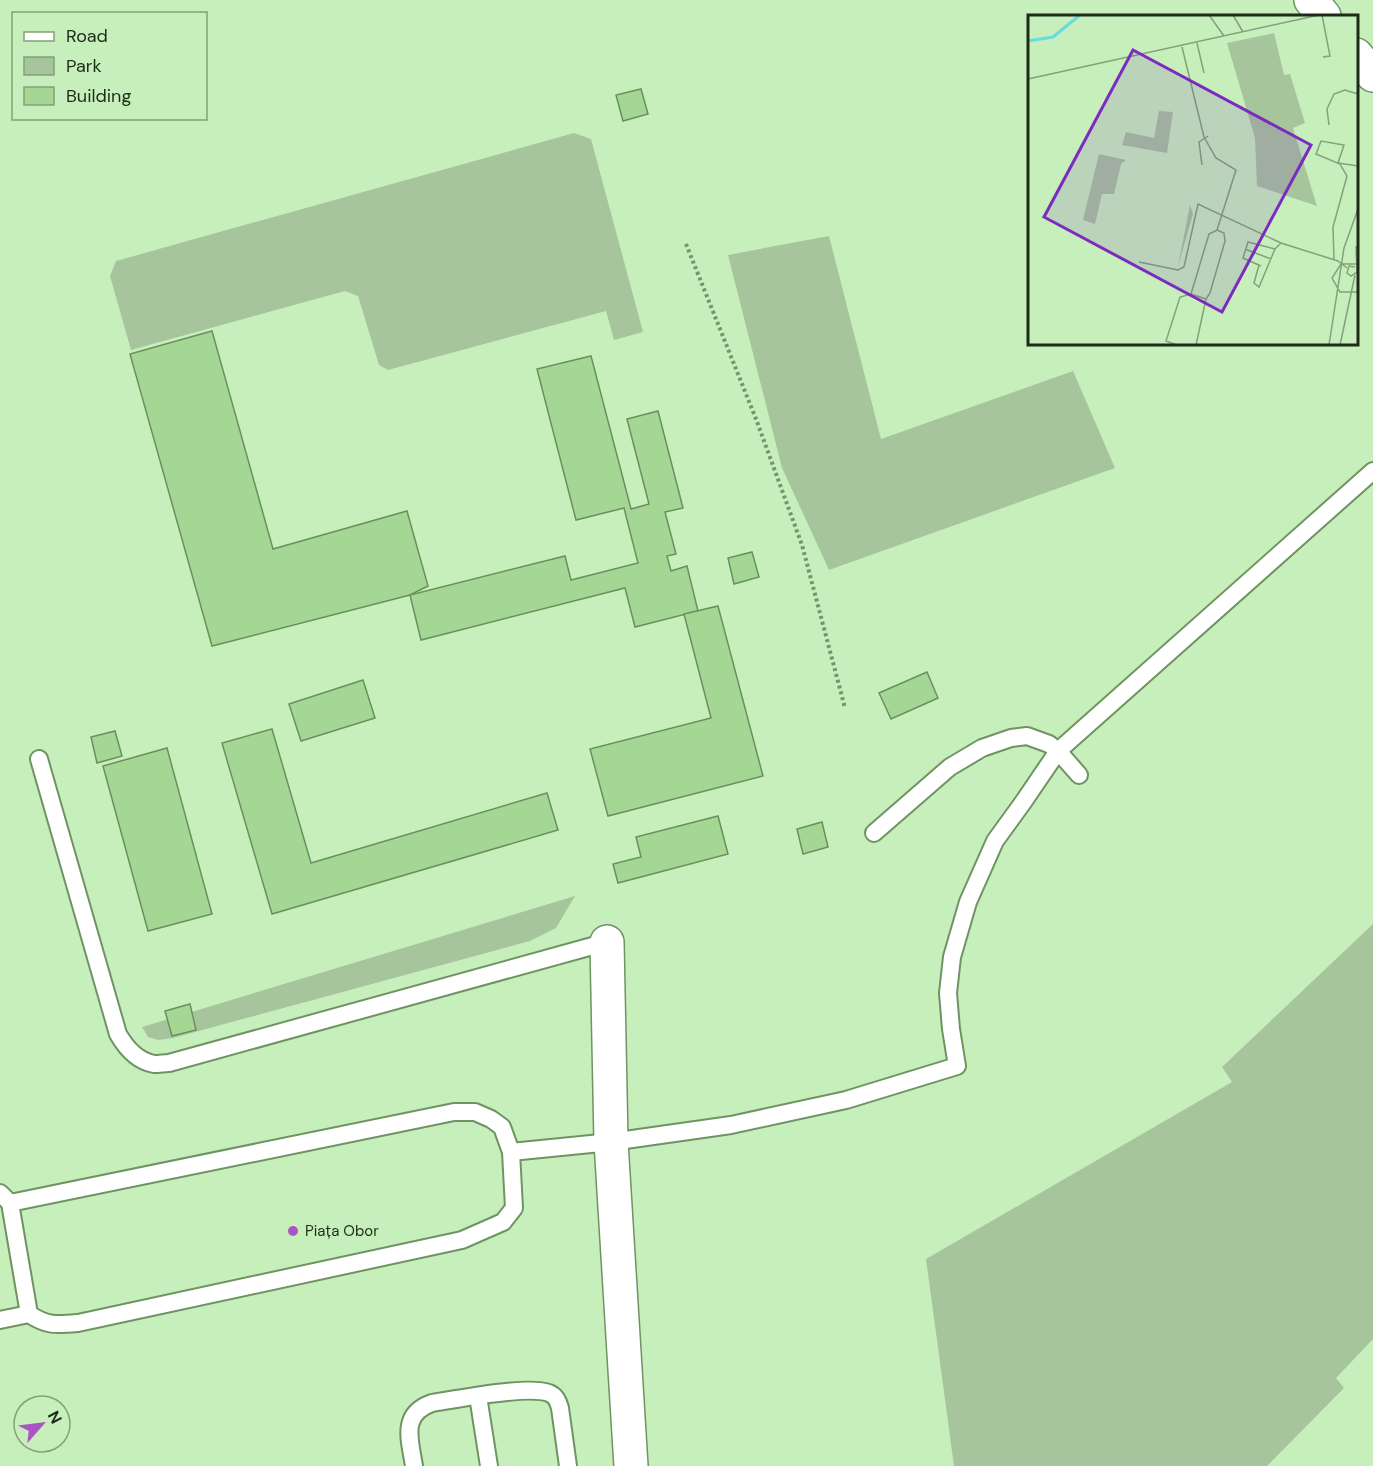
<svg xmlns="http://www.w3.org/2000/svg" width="1373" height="1466" font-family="'DM Sans',sans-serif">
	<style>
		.green { fill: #a7c59d }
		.building { fill: #a4d793; stroke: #6b8f5f; stroke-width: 1.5 }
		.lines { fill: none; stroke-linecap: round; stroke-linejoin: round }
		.service-casing { stroke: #6f9363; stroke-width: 20 }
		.minor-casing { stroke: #6f9363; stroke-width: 36 }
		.path { stroke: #76926e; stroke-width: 4; stroke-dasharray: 3 3; stroke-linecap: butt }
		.service { stroke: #fff; stroke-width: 16 }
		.minor { stroke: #fff; stroke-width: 33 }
		.poi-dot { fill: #aa55c3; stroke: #c7efbb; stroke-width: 2 }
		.labels { text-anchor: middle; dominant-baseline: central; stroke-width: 4.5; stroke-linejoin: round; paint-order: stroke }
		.poi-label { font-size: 15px; fill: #1d2b18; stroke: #c7efbb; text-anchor: start }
		.inset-river { fill: none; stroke: #66dcdf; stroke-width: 3 }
		.inset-road { fill: none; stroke: #83a17a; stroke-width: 1.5 }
		.view { fill: #7b2cbf; fill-opacity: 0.15; stroke: #7b2cbf; stroke-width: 3 }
		.inset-edge { fill: none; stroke: #1d2b18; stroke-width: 3 }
	</style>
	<rect width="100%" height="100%" fill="#c7efbb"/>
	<g class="green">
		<path d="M574,133L591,139L643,332L614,340L606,311L388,370L379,365L358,296L345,291L131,350L110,276L116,261Z"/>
		<path d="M829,236L881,439L1073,371L1115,468L829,570L782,468L728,255Z"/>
		<path d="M575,896L556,928L530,941L173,1038L158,1040L148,1037L142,1027Z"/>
		<path d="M1373,924V1339L1336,1378L1344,1388L1267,1466H954L926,1259L1232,1082L1222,1067Z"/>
	</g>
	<g class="building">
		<path d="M641,89L648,114L623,121L616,95Z"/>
		<path d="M212,331L273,549L407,511L428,586L410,595L212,646L130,354Z"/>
		<path d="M591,356L631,509L649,504L627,419L658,411L683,508L665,512L676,554L667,556L671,571L687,566L698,611L635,627L625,588L421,640L410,595L565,556L571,580L638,563L624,508L576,520L537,369Z"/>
		<path d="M752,552L759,577L734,584L728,558Z"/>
		<path d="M718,606L763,776L608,816L590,749L711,718L684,614Z"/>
		<path d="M927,672L938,698L891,719L879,693Z"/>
		<path d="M363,680L375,718L301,741L289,704Z"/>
		<path d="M272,729L311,863L547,793L558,830L272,914L222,743Z"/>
		<path d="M115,731L122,756L97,763L91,737Z"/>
		<path d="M167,748L212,914L148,931L103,766Z"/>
		<path d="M718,816L728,854L618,883L613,864L641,857L636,837Z"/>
		<path d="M822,822L828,847L803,854L797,829Z"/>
		<path d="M190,1004L196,1030L172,1036L165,1011Z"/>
	</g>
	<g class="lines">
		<g class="service-casing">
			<g id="service">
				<path d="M39,759L118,1034C126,1048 137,1061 154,1064C159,1064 165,1063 169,1063L607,942"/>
				<path d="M874,833L950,767L982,748L1011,738L1027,736L1049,744L1058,751L1079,775"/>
				<path d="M511,1152L611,1142L731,1125L846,1100L957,1066L951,1029L948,993L952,957L968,902L995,841L1024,801L1058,751L1373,471"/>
				<path d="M0,1193L10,1203L29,1314C47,1326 56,1325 78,1323L462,1240L503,1222L514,1208L511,1152L502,1127L491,1119L475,1112H454L10,1203"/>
				<path d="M0,1320L29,1314"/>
				<path d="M478,1396L489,1466"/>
				<path d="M414,1466C410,1440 400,1414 432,1403C457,1399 528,1385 549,1393C556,1396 558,1401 560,1408L568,1466"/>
			</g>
		</g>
		<g class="minor-casing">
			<g id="minor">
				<path d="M1311,0L1324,16"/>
				<path d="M1356,55L1373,75"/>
				<path d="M607,942L611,1142L631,1466"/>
			</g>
		</g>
		<path class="path" d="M686,244L756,419L802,545L845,708"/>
		<use href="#service" class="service"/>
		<use href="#minor" class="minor"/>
	</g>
	<circle class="poi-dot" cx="293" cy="1231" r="6"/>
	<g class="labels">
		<g class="poi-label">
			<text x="305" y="1231">Piața Obor</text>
		</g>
	</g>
	<g transform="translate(1028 15)">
		<rect width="330" height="330" fill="#c7efbb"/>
		<path d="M246,18L256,60L262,59L277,108L265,113L289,191L229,171L227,123L199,28ZM131,96L145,97L139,138L94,130L98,117L126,123ZM71,139L98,145L93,149L86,179H74L67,209L55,205ZM162,190L165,199L150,251Z" fill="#a7c59d"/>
		<path class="inset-river" d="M0,26L25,22L52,0"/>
		<path class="inset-road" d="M181,0L196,21M205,0L215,17M294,0L302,41L295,42M169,28L176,58M154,32L176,122L188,143L208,155L189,215M0,64L291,0M301,110L299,94L306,79L317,75L330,79M174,150L171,127L180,121M217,234L243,244M306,245L305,212L319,161L312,149L288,139L293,126L316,130L310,148L330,151M111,247L150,255L156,252L170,189L253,228L310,246L319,253M330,249H313L304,263L312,277H330M231,250L226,268L231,272L247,234L253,228M233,251L215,243L220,227L247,234M327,252L321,251L319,258L323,261L329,257L328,231M149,330L138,326L152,282L163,279L178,284L182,278L197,226L196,218L189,215L181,219L163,279M168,330L178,284M301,330L316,233L330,194M312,330L327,260"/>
		<path class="view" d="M105,35L283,130L194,297L16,202Z"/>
		<rect width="330" height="330" class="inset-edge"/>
	</g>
	<rect x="12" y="12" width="195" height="108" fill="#c7efbb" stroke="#83a17a" stroke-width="1.5"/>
	<rect x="24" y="32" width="30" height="9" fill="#ffffff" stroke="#83a17a" stroke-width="1.5"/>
	<text x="66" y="42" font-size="18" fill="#1d2b18">Road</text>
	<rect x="24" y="57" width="30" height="18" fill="#a7c59d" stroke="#83a17a" stroke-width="1.5"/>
	<text x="66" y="72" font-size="18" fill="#1d2b18">Park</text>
	<rect x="24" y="87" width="30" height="18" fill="#a4d793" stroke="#83a17a" stroke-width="1.5"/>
	<text x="66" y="102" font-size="18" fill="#1d2b18">Building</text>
	<g transform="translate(42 1424) rotate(62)"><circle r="28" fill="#c7efbb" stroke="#83a17a" stroke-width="1.5"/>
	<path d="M0-4.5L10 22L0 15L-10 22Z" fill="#aa55c3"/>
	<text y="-9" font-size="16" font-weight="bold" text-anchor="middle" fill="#1d2b18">N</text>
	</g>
</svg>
